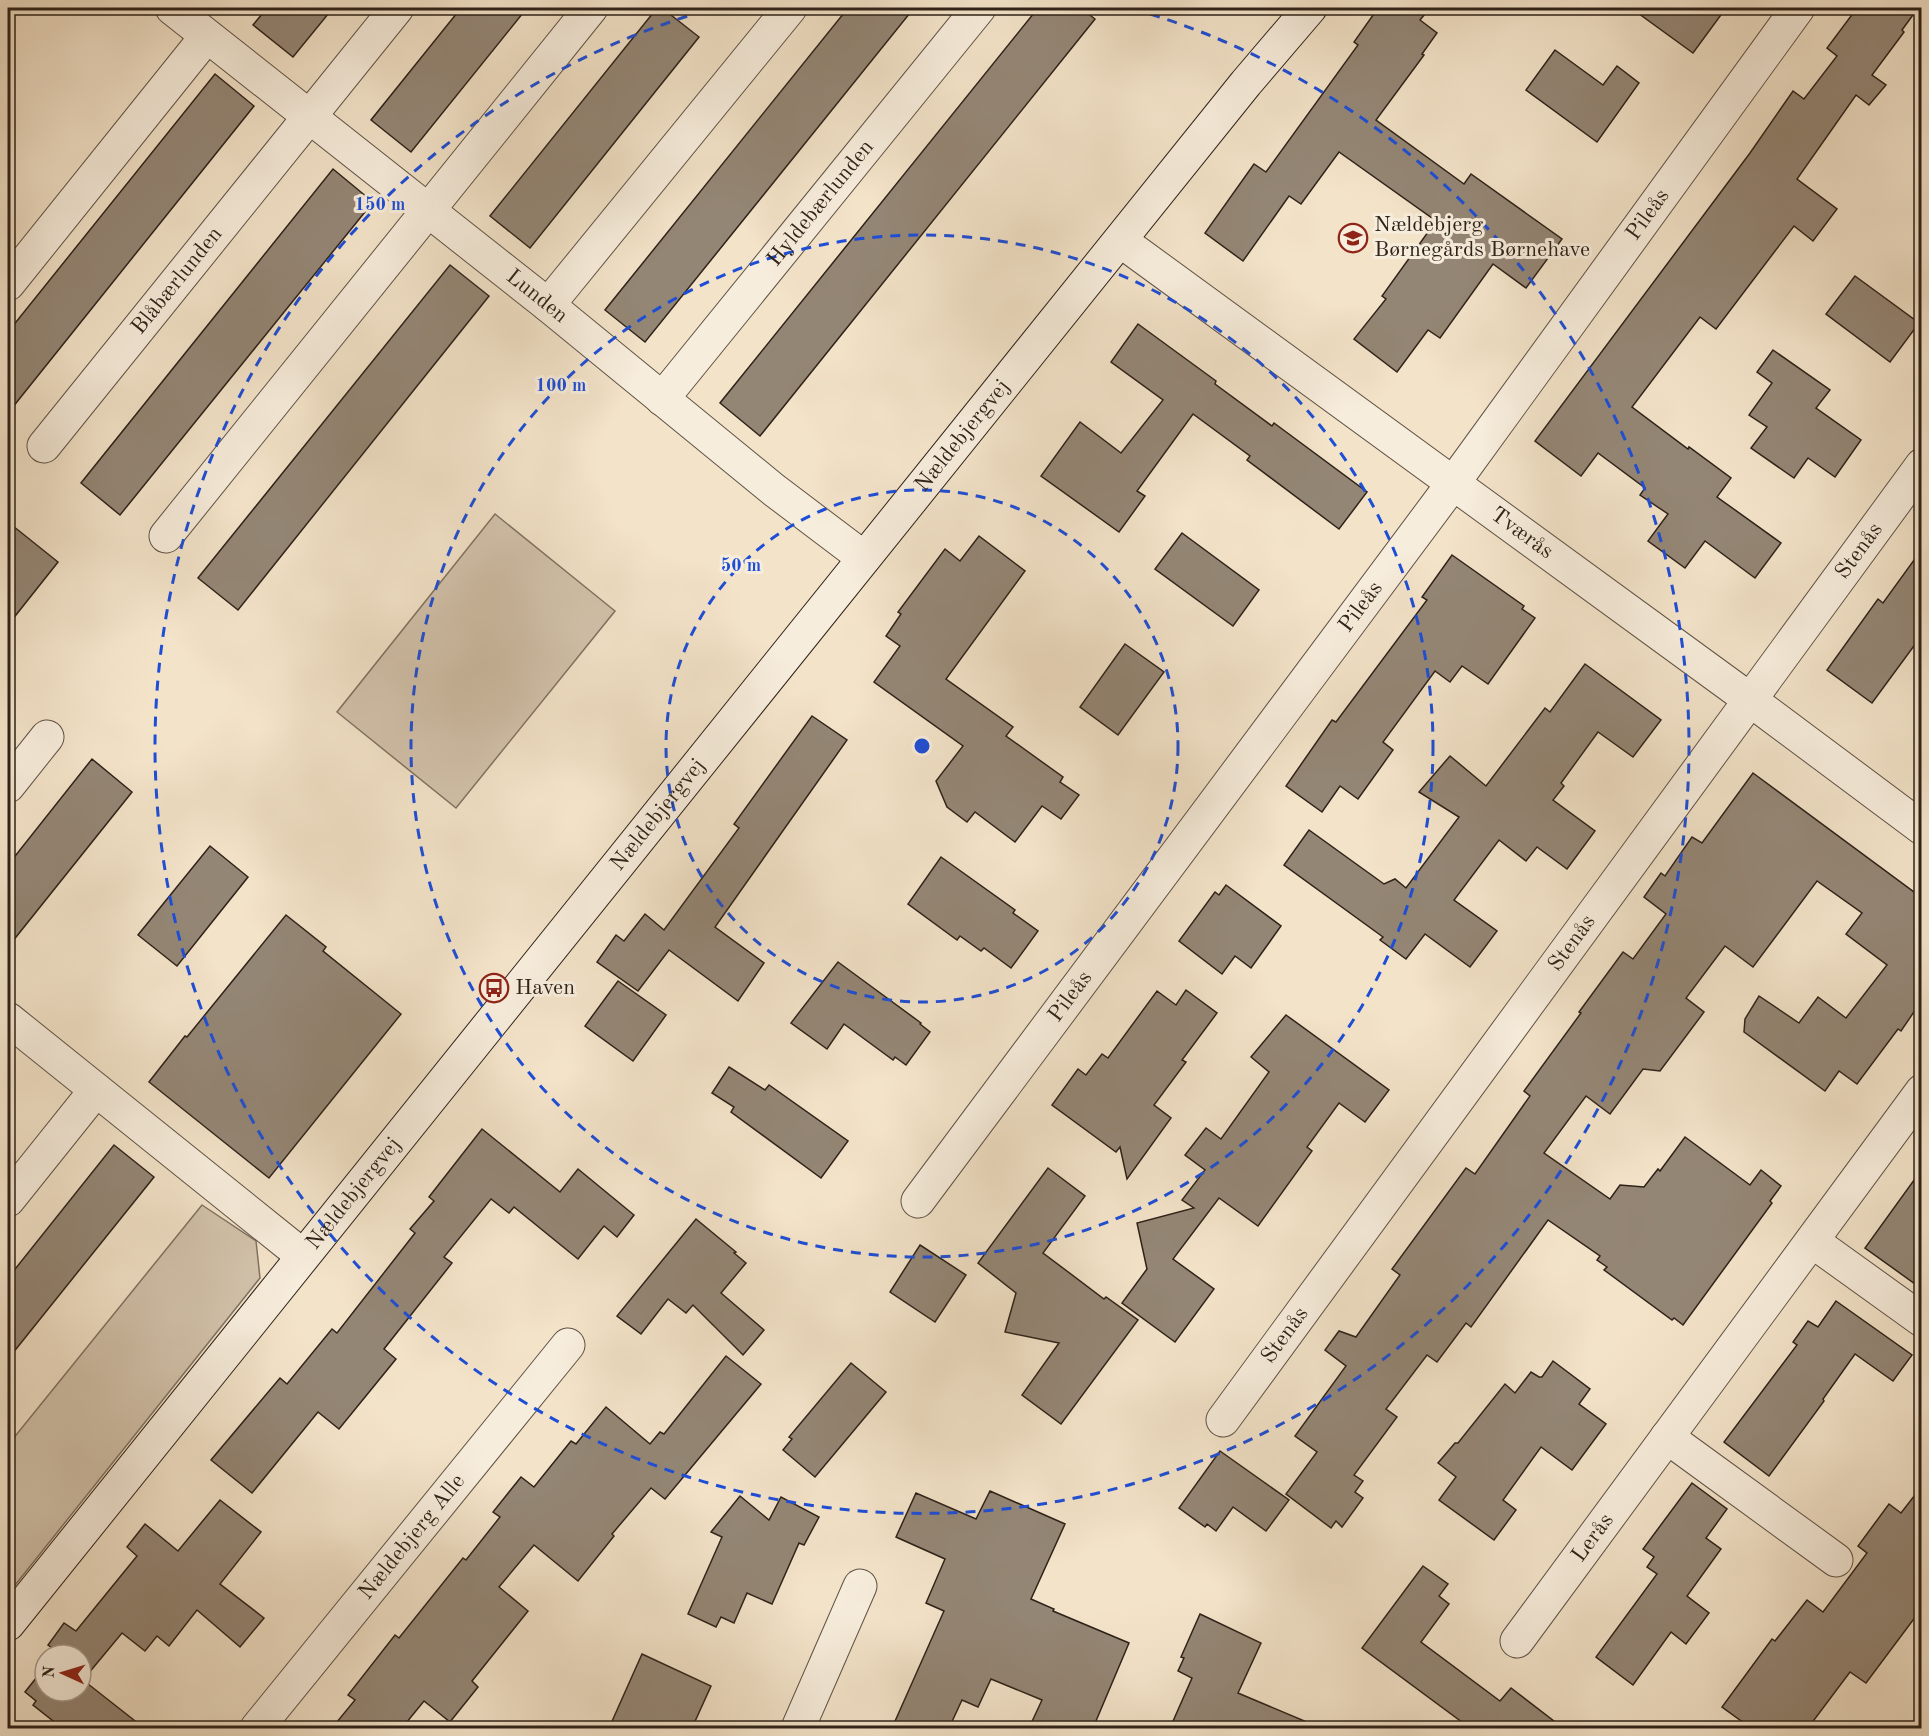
<svg xmlns="http://www.w3.org/2000/svg" width="1929" height="1736" font-family="'Old Standard TT',serif">
	<style>
		.green { fill: #d2c2ab; stroke: #807262; stroke-width: 1.5 }
		.building { fill: #948675; stroke: #2e2219; stroke-width: 1.5 }
		.lines { fill: none; stroke-linecap: round; stroke-linejoin: round }
		.street-casing { stroke: #5f5245; stroke-width: 35 }
		.secondary-casing { stroke: #2e2219; stroke-width: 35 }
		.street { stroke: #f7eddc; stroke-width: 33 }
		.secondary { stroke: #f7eddc; stroke-width: 33 }
		.ring { fill: none; stroke: #1d4ed8; stroke-width: 3; stroke-dasharray: 10 8 }
		.labels { text-anchor: middle; dominant-baseline: central; stroke-width: 6; stroke-linejoin: round; paint-order: stroke }
		.street-label { font-size: 22px; fill: #2e2219; stroke: #f7eddc }
		.poi-label { font-size: 22px; fill: #2e2219; stroke: #f7eddc; text-anchor: start }
		.centre { fill: #1d4ed8; stroke: #f7eddc; stroke-width: 3 }
		.ring-label { font-size: 18px; text-anchor: middle; font-weight: bold; fill: #1d4ed8; stroke: #f7eddc; stroke-width: 6; stroke-linejoin: round; paint-order: stroke }
	</style>
	<rect width="100%" height="100%" fill="#f3e3c9"/>
	<filter id="stains"><feTurbulence type="fractalNoise" baseFrequency=".00333" numOctaves="4"/><feColorMatrix values="0 0 0 0 .2 0 0 0 0 .09 0 0 0 0 .02 0 0 0 .5 -.17"/></filter>
	<radialGradient id="worn" r=".72"><stop offset=".6" stop-color="#630" stop-opacity="0"/><stop offset="1" stop-color="#630" stop-opacity=".3"/></radialGradient>
	<g class="green">
		<path d="M495,514L615,611L456,808L337,712Z"/>
		<path d="M202,1205L256,1241L260,1278L8,1594V1445Z"/>
	</g>
	<g class="building">
		<path d="M267,8H333L293,57L253,25Z"/>
		<path d="M461,8H527L411,152L371,120Z"/>
		<path d="M657,8H662L699,37L530,248L490,216Z"/>
		<path d="M848,8H914L645,342L605,310Z"/>
		<path d="M1038,8H1081L1095,19L760,436L720,403Z"/>
		<path d="M1378,8H1430L1420,20L1437,33L1422,54L1424,55L1376,120L1464,184L1471,174L1562,239L1526,288L1493,264L1440,338L1428,330L1397,372L1354,339L1386,299L1382,296L1436,221L1339,152L1301,204L1289,196L1243,261L1205,233L1254,164L1266,172L1358,45L1354,42Z"/>
		<path d="M1631,8H1726L1693,53Z"/>
		<path d="M1857,8H1918L1902,30L1904,32L1872,75L1886,85L1869,105L1856,95L1797,179L1837,209L1813,241L1794,226L1716,329L1700,317L1632,407L1688,449L1689,447L1731,478L1717,497L1781,543L1755,578L1705,541L1685,568L1648,541L1668,514L1640,495L1645,488L1598,453L1581,476L1535,441L1750,153L1793,91L1804,99L1837,56L1827,48Z"/>
		<path d="M1555,50L1603,85L1617,66L1639,83L1597,142L1526,90Z"/>
		<path d="M215,74L254,106L8,413V332Z"/>
		<path d="M333,169L373,202L120,515L81,483Z"/>
		<path d="M450,265L489,296L238,610L198,578Z"/>
		<path d="M1855,276L1919,323L1890,362L1826,314Z"/>
		<path d="M1138,324L1216,381L1215,384L1272,426L1274,423L1367,492L1339,529L1247,460L1250,456L1193,414L1137,491L1145,496L1119,532L1041,476L1080,422L1121,453L1163,400L1111,362Z"/>
		<path d="M1773,350L1830,390L1816,408L1861,440L1835,477L1808,458L1794,478L1751,448L1767,427L1749,415L1772,383L1757,372Z"/>
		<path d="M8,522L58,562L8,625Z"/>
		<path d="M1182,533L1259,590L1233,626L1155,569Z"/>
		<path d="M979,536L1025,571L946,679L1013,727L1006,736L1063,777L1060,782L1079,795L1061,819L1042,806L1015,842L975,812L967,822L947,807L936,781L963,746L874,682L900,646L886,636L901,614L898,612L945,549L960,561Z"/>
		<path d="M1922,549V635L1872,703L1827,670L1878,599L1883,603Z"/>
		<path d="M1452,555L1524,606L1522,609L1535,618L1488,684L1462,666L1450,682L1435,671L1383,742L1393,750L1358,799L1340,786L1322,812L1286,786L1332,720L1336,722L1427,600L1422,597Z"/>
		<path d="M1125,644L1164,672L1118,735L1080,707Z"/>
		<path d="M1585,664L1661,720L1633,757L1598,732L1561,783L1564,786L1553,800L1595,831L1567,869L1537,847L1526,861L1499,840L1454,900L1497,931L1470,967L1425,934L1406,959L1380,940L1383,937L1284,865L1309,830L1384,884L1395,879L1406,888L1459,817L1419,792L1450,756L1486,786L1545,708L1550,712Z"/>
		<path d="M812,716L847,740L715,927L764,963L738,1001L669,950L638,991L597,962L616,935L624,941L645,914L664,930L739,828L734,824Z"/>
		<path d="M92,759L132,792L8,947V865Z"/>
		<path d="M1753,773L1922,898V1000L1901,1031L1898,1029L1857,1084L1839,1071L1825,1091L1744,1032L1745,1019L1759,996L1799,1023L1818,997L1846,1018L1887,965L1846,934L1862,913L1817,881L1753,967L1725,946L1686,998L1704,1012L1660,1071L1643,1069L1610,1114L1586,1096L1544,1153L1610,1199L1620,1185L1644,1187L1658,1169L1660,1171L1685,1137L1750,1185L1761,1170L1781,1186L1770,1201L1772,1203L1683,1325L1674,1318L1672,1320L1604,1270L1607,1267L1597,1260L1600,1256L1548,1220L1471,1327L1466,1323L1437,1362L1427,1355L1386,1409L1397,1417L1354,1475L1363,1481L1355,1492L1363,1498L1342,1527L1336,1521L1331,1528L1286,1494L1317,1452L1295,1436L1346,1366L1325,1350L1339,1331L1356,1337L1400,1275L1392,1269L1466,1168L1475,1174L1530,1096L1524,1091L1581,1013L1579,1012L1623,952L1633,959L1666,914L1644,897L1661,873L1665,876L1692,837L1702,843Z"/>
		<path d="M210,846L248,877L177,966L138,935Z"/>
		<path d="M941,857L1015,910L1013,913L1038,931L1011,968L984,948L981,951L960,936L957,940L908,904Z"/>
		<path d="M1226,885L1281,926L1251,968L1235,956L1222,974L1179,941L1215,892L1219,895Z"/>
		<path d="M286,915L326,947L323,951L401,1014L269,1178L149,1082L185,1036L187,1037Z"/>
		<path d="M838,962L921,1023L920,1024L930,1032L906,1065L895,1057L893,1060L844,1024L827,1049L791,1023Z"/>
		<path d="M618,981L666,1015L633,1061L585,1026Z"/>
		<path d="M1186,990L1217,1013L1182,1060L1186,1062L1154,1105L1171,1118L1127,1179L1120,1147L1116,1152L1052,1105L1078,1069L1086,1075L1102,1054L1108,1058L1157,991L1176,1005Z"/>
		<path d="M1286,1015L1389,1090L1365,1122L1339,1103L1307,1147L1312,1151L1258,1226L1219,1198L1173,1259L1214,1289L1175,1342L1122,1303L1147,1269L1137,1223L1194,1208L1182,1200L1205,1170L1185,1155L1206,1128L1221,1139L1269,1072L1251,1057Z"/>
		<path d="M729,1067L765,1090L769,1085L848,1141L821,1178L731,1112L734,1107L712,1093Z"/>
		<path d="M482,1129L560,1192L578,1169L634,1215L617,1237L604,1226L578,1259L514,1207L509,1213L491,1199L444,1257L452,1263L384,1349L396,1359L339,1429L318,1412L252,1493L211,1460L280,1378L287,1384L332,1329L337,1333L415,1233L410,1229L434,1201L429,1197Z"/>
		<path d="M114,1145L154,1177L8,1359V1278Z"/>
		<path d="M1048,1168L1085,1196L1043,1253L1104,1299L1106,1297L1138,1320L1061,1424L1022,1395L1059,1343L1005,1332L1016,1293L978,1263Z"/>
		<path d="M1922,1169V1289L1865,1248Z"/>
		<path d="M696,1219L736,1252L734,1253L746,1263L721,1293L764,1330L743,1355L693,1305L686,1313L668,1299L641,1334L617,1316Z"/>
		<path d="M920,1245L966,1275L935,1322L890,1292Z"/>
		<path d="M1836,1301L1912,1355L1893,1381L1855,1354L1823,1399L1824,1401L1769,1476L1724,1442L1797,1345L1793,1342L1808,1321L1818,1327Z"/>
		<path d="M726,1356L761,1384L665,1499L651,1488L612,1534L614,1536L578,1581L534,1545L499,1587L528,1611L472,1681L478,1687L450,1722L424,1701L402,1728H332L355,1700L348,1695L395,1635L399,1638L463,1558L466,1560L500,1517L493,1512L521,1477L534,1487L571,1441L576,1444L606,1407L650,1444L660,1432L664,1434Z"/>
		<path d="M1553,1361L1590,1389L1579,1404L1606,1424L1572,1470L1541,1447L1503,1500L1516,1510L1494,1540L1439,1500L1456,1477L1438,1463L1455,1443H1458L1505,1384L1515,1393L1531,1372L1539,1377H1542Z"/>
		<path d="M851,1363L886,1392L815,1477L783,1450L792,1439L789,1437Z"/>
		<path d="M1220,1451L1289,1500L1266,1531L1233,1507L1216,1531L1207,1524L1205,1527L1179,1508Z"/>
		<path d="M1692,1483L1727,1509L1706,1538L1721,1549L1687,1596L1709,1613L1686,1644L1671,1632L1633,1685L1596,1657L1657,1574L1647,1567L1654,1557L1643,1549Z"/>
		<path d="M1922,1486V1608L1866,1683L1850,1672L1808,1728H1751L1722,1707L1772,1639L1775,1641L1807,1600L1823,1612L1867,1553L1858,1546L1889,1504L1901,1513Z"/>
		<path d="M990,1491L1065,1524L1031,1599L1054,1609L1053,1611L1129,1643L1093,1728H1029L1042,1700L991,1679L978,1707L962,1700L949,1728H892L944,1611L926,1603L945,1559L896,1537L916,1493L976,1519Z"/>
		<path d="M740,1496L769,1520L781,1497L819,1517L804,1545L799,1543L772,1604L747,1593L734,1623L721,1617L716,1627L688,1614L722,1537L711,1532Z"/>
		<path d="M220,1500L261,1532L220,1584L264,1618L240,1647L197,1610L169,1646L157,1636L145,1651L122,1633L83,1680L144,1728H62L33,1705L36,1701L25,1692L45,1667V1691H81V1655H55L58,1652L48,1645L64,1623L76,1631L137,1556L127,1547L145,1524L178,1551Z"/>
		<path d="M1423,1566L1448,1584L1439,1596L1449,1604L1421,1642L1500,1701L1511,1688L1563,1728H1470L1362,1648Z"/>
		<path d="M1200,1614L1261,1643L1238,1693L1321,1728H1170L1192,1678L1178,1671L1184,1658L1181,1657Z"/>
		<path d="M642,1654L711,1686L692,1728H609Z"/>
	</g>
	<g class="lines">
		<g class="street-casing">
			<g id="street">
				<path id="s1" d="M172,8L548,305L774,490L864,558"/>
				<path id="s2" d="M1121,241L1749,699L1922,828"/>
				<path d="M8,284L207,36"/>
				<path d="M548,305L790,8"/>
				<path id="s3" d="M662,399L979,8"/>
				<path id="s4" d="M44,446L397,8"/>
				<path d="M166,536L591,8"/>
				<path d="M8,786L47,737"/>
				<path d="M8,1019L303,1256"/>
				<path d="M8,1200L96,1090"/>
				<path id="s5" d="M918,1201L1454,482L1798,8"/>
				<path d="M1812,1241L1922,1320"/>
				<path id="s6" d="M1223,1420L1922,465"/>
				<path d="M1667,1437L1836,1560"/>
				<path id="s7" d="M1517,1641L1922,1091"/>
				<path id="s8" d="M257,1728L568,1345"/>
				<path d="M798,1728L860,1586"/>
			</g>
		</g>
		<g class="secondary-casing">
			<g id="secondary">
				<path id="s9" d="M8,1624L1246,83L1310,8"/>
			</g>
		</g>
		<use href="#street" class="street"/>
		<use href="#secondary" class="secondary"/>
	</g>
	<g class="ring">
		<circle cx="922" cy="746" r="256"/>
		<circle cx="922" cy="746" r="511"/>
		<path d="M1133 9A767 767 0 1 1 711 9"/>
	</g>
	<defs>
		<g id="school-ring" transform="scale(1.5)"><circle r="9.5" fill="#f7eddc" stroke="#8f2418" stroke-width="1.5"/><path d="M0-5L7-2L0 1L-7-2ZM-4 1L0 2.5L4 1V4Q0 6-4 4Z" fill="#8f2418"/></g>
		<g id="bus-ring" transform="scale(1.5)"><circle r="9.5" fill="#f7eddc" stroke="#8f2418" stroke-width="1.5"/><path d="M-5-6H5V4H4V6H2V4H-2V6H-4V4H-5ZM-3.5-4V0h7V-4ZM-3.5 1.2v1.5H-2V1.2ZM2 1.2v1.5H3.5V1.2Z" fill="#8f2418"/></g>
	</defs>
	<g fill-rule="evenodd">
		<use href="#school-ring" x="1353" y="238"/>
		<use href="#bus-ring" x="494" y="988"/>
	</g>
	<g class="labels">
		<g class="street-label">
			<text stroke="none"><textPath href="#s3" startOffset="252">Hyldebærlunden</textPath></text>
			<text stroke="none"><textPath href="#s5" startOffset="1227">Pileås</textPath></text>
			<text stroke="none"><textPath href="#s4" startOffset="212">Blåbærlunden</textPath></text>
			<text stroke="none"><textPath href="#s1" startOffset="465">Lunden</textPath></text>
			<text stroke="none"><textPath href="#s9" startOffset="1524">Nældebjergvej</textPath></text>
			<text stroke="none"><textPath href="#s2" startOffset="496">Tværås</textPath></text>
			<text stroke="none"><textPath href="#s6" startOffset="1077">Stenås</textPath></text>
			<text stroke="none"><textPath href="#s5" startOffset="741">Pileås</textPath></text>
			<text stroke="none"><textPath href="#s9" startOffset="1038">Nældebjergvej</textPath></text>
			<text stroke="none"><textPath href="#s6" startOffset="591">Stenås</textPath></text>
			<text stroke="none"><textPath href="#s5" startOffset="255">Pileås</textPath></text>
			<text stroke="none"><textPath href="#s9" startOffset="552">Nældebjergvej</textPath></text>
			<text stroke="none"><textPath href="#s6" startOffset="105">Stenås</textPath></text>
			<text stroke="none"><textPath href="#s8" startOffset="246">Nældebjerg Alle</textPath></text>
			<text stroke="none"><textPath href="#s7" startOffset="128">Lerås</textPath></text>
		</g>
		<g class="poi-label">
			<text x="1374" y="225">Nældebjerg<tspan x="1374" dy="25">Børnegårds Børnehave</tspan></text>
			<text x="515" y="988">Haven</text>
		</g>
	</g>
	<circle cx="922" cy="746" r="9" class="centre"/>
	<g class="ring-label">
		<text x="380" y="210">150 m</text>
		<text x="561" y="391">100 m</text>
		<text x="741" y="571">50 m</text>
	</g>
	<rect width="1929" height="1736" fill="none" stroke="#f3e3c9" stroke-width="30"/>
	<rect x="9" y="9" width="1911" height="1718" fill="none" stroke="#2e2219" stroke-width="3"/>
	<rect x="15" y="15" width="1899" height="1706" fill="none" stroke="#2e2219" stroke-width="1.5"/>
	<g transform="translate(63 1673) rotate(274)"><circle r="28" fill="#f7eddc" stroke="#a79c8e" stroke-width="1.5"/>
	<path d="M0-4.5L10 22L0 15L-10 22Z" fill="#8f2418"/>
	<text y="-9" font-size="16" font-weight="bold" text-anchor="middle" fill="#2e2219">N</text>
	</g>
	<rect width="100%" height="100%" filter="url(#stains)"/>
	<rect width="100%" height="100%" fill="url(#worn)"/>
</svg>
